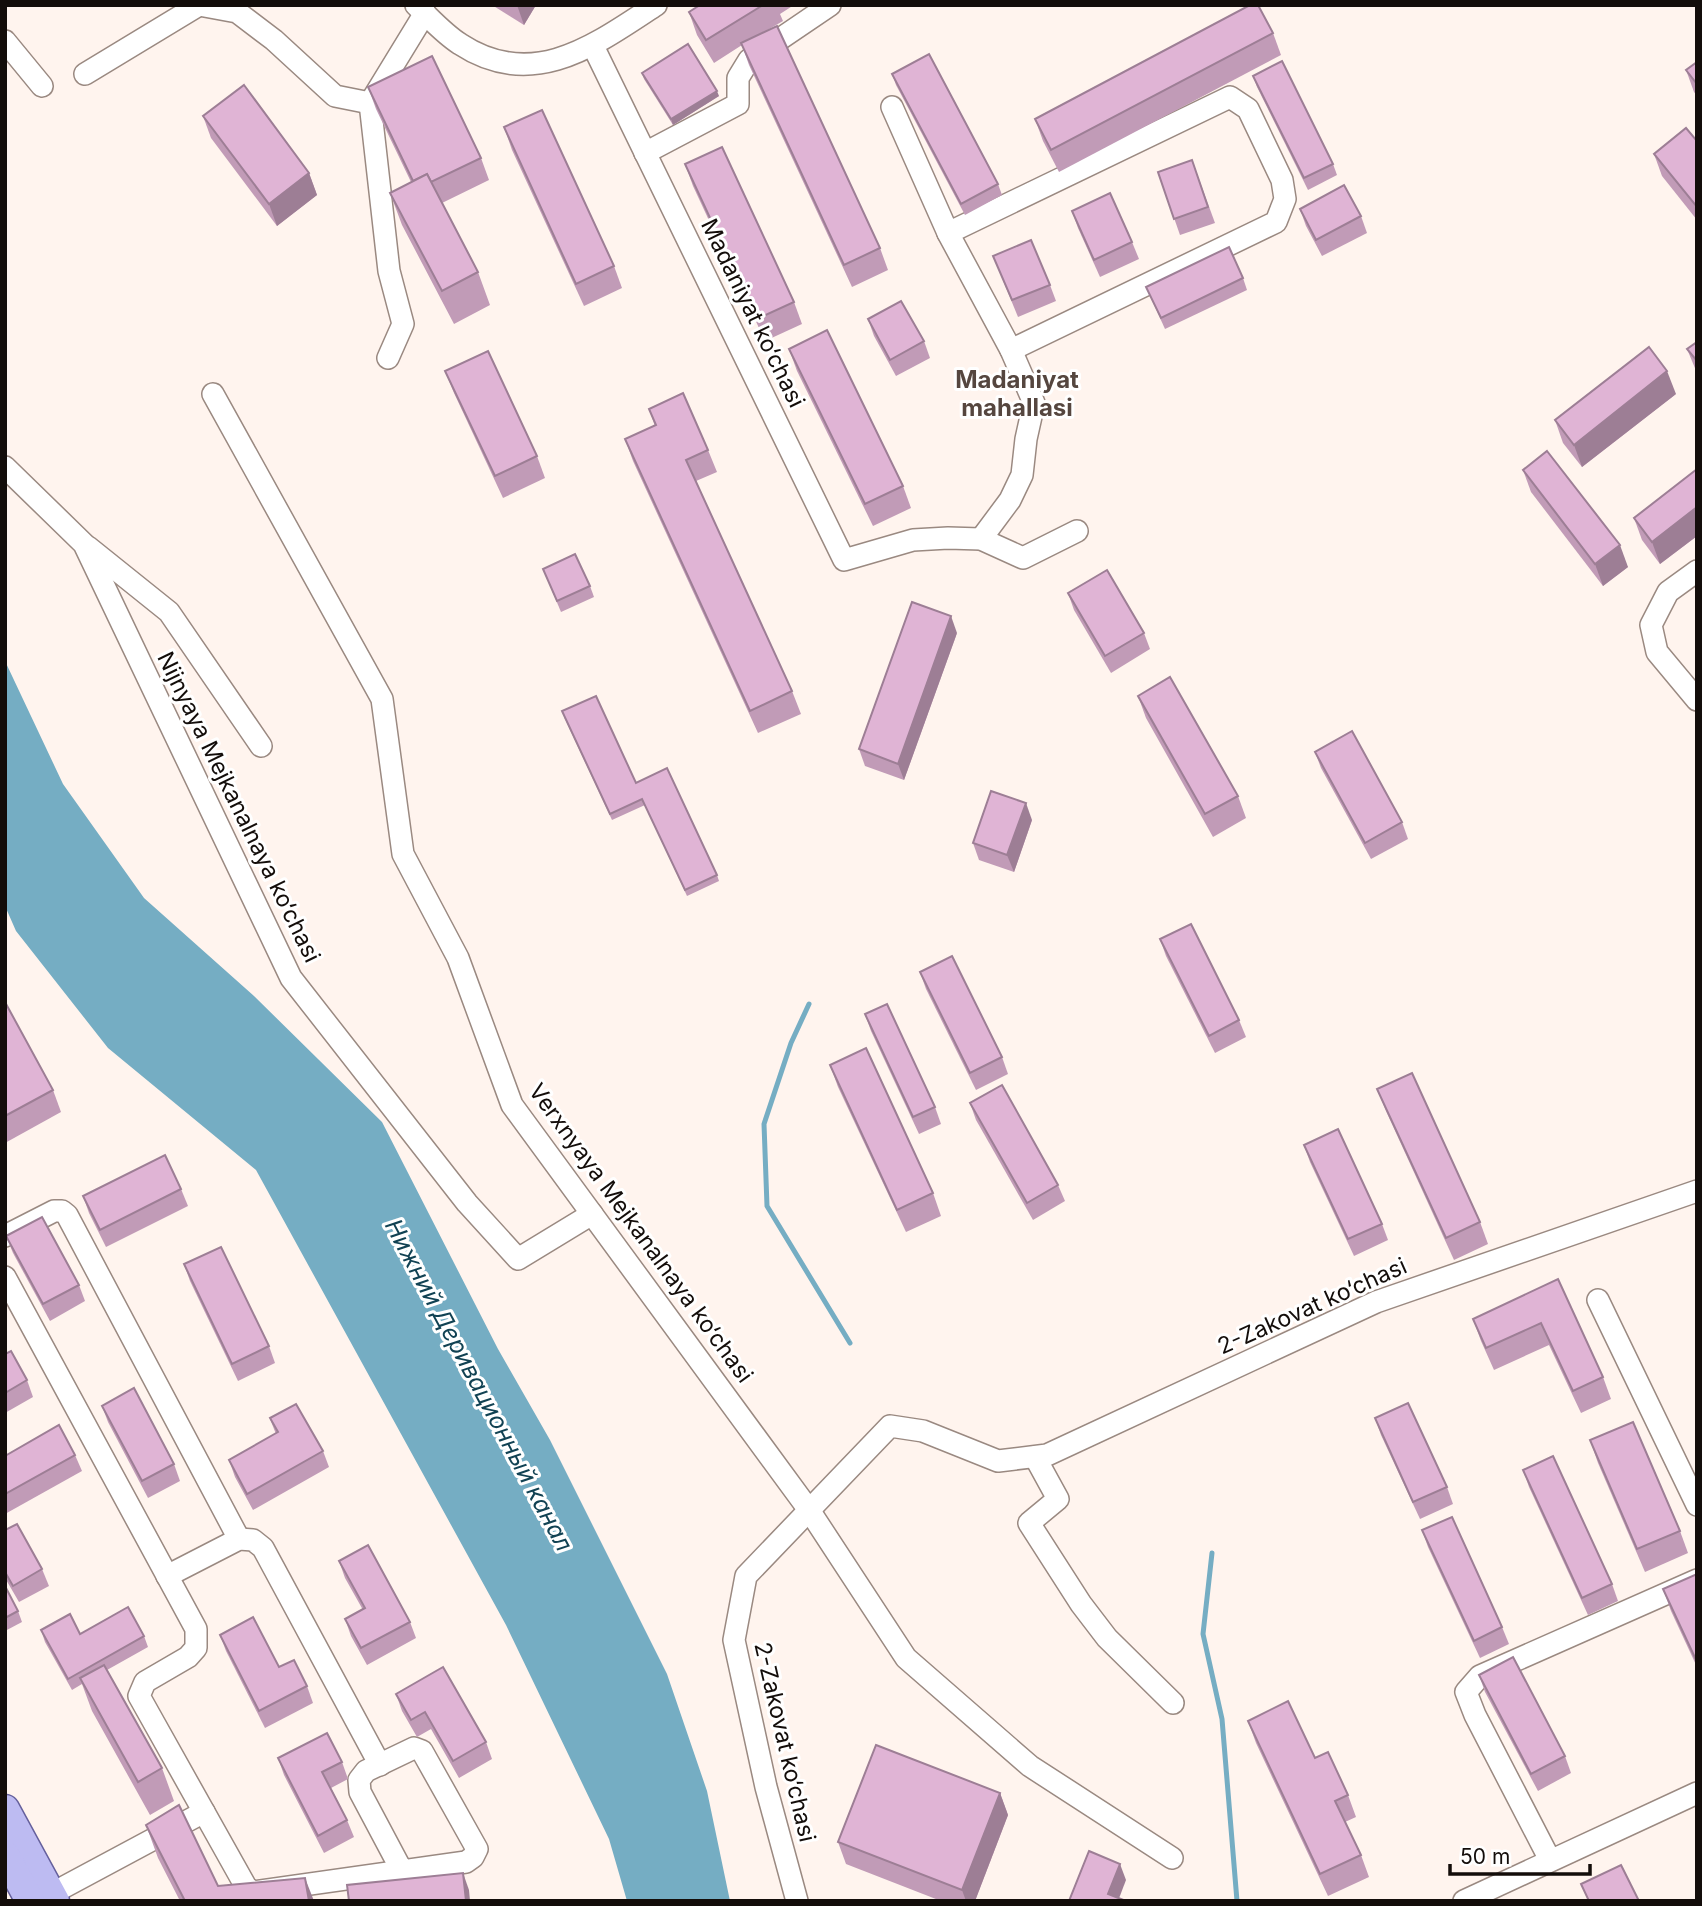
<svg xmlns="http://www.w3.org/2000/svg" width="1702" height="1906" font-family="Inter,sans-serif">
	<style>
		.water { fill: #75adc3 }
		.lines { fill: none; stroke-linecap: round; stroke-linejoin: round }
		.stream { stroke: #75adc3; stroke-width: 5 }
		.minor-casing { stroke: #9a8981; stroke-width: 24 }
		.major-casing { stroke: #65609c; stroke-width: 31 }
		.minor { stroke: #fff; stroke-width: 21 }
		.major { stroke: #bdbbf2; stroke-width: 28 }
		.wall { fill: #c19bb7 }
		.shaded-wall { fill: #9d7e95 }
		.building { fill: #e0b4d5; stroke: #9d7e95; stroke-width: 2 }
		.labels { text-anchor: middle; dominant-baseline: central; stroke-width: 6; stroke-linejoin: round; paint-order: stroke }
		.street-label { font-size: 23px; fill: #130d0a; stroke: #fff }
		.neighbourhood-label { font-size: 24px; font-weight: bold; fill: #55463f; stroke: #fff }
		.water-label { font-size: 24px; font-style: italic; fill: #114253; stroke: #fff }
	</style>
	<rect width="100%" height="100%" fill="#fff4ee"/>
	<path class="water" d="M5,661L63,784L144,898L254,996L382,1122L498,1349L550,1440L667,1674L707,1791L730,1901H627L609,1839L506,1625L256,1170L108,1048L16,931L5,906Z"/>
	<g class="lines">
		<g class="stream">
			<path d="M809,1004L791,1043L764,1124L767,1206L850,1343"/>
			<path d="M1212,1553L1203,1634L1222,1719L1237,1901"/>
		</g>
		<g class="minor-casing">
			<g id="minor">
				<path d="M416,5C430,18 444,34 460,44C533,92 595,45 656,5"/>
				<path d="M5,41L42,86"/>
				<path d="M593,46L844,560L913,540L948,538L981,539L1023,558L1077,531"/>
				<path d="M85,74L199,5L237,12L274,40L335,96L370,103"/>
				<path d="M892,107L948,233L1011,350L1034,403L1026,439L1022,475L1010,500L981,539"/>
				<path d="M645,153L738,104V78L749,60L830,5"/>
				<path d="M948,233L1230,97L1248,109L1282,180L1285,199L1276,222L1011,350"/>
				<path d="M388,358L403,324L389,271L370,103L425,13"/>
				<path d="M213,394L382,699L403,854L458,958L512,1105L809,1510L906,1658L1030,1766L1172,1858"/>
				<path d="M5,467L84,544L291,978L467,1203L518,1259L592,1214"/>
				<path d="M88,547L169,612L261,746"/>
				<path d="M1697,571L1668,592L1651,625L1657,652L1697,700"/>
				<path d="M5,1236L54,1211H62L67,1215L239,1539"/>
				<path d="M5,1277L196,1629V1648L188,1657L145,1682L139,1696L246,1887L253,1892L466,1862L473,1857L477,1849L422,1751L414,1748L366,1771L359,1780L360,1792L402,1871"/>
				<path d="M1598,1300L1697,1505"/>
				<path d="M1035,1457L1058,1499L1029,1523L1081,1604L1107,1638L1173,1703"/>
				<path d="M167,1576L239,1539L253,1540L263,1548L380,1765"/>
				<path d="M1550,1860L1475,1715L1466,1692L1480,1676L1697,1580"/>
				<path d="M51,1894L204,1812"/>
				<path d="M797,1901L766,1787L734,1640L746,1576L890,1426L923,1431L998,1461L1047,1455L1376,1302L1697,1191"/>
				<path d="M1464,1901L1697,1793"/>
			</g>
		</g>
		<g class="major-casing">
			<g id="major">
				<path d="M5,1809L55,1901"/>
				<path d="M5,1855L30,1901"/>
			</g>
		</g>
		<use href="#minor" class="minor"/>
		<use href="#major" class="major"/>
	</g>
	<g class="wall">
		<path d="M492,5H536L524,25Z"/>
		<path d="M700,5H794L780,14L783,21L764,32L880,248L888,270L852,287L749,65L742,45L714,63L697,35L689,12Z"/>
		<path d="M1273,33L1281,55L1059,172L1043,141L1035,119Z"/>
		<path d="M1697,62V96L1694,92L1686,70Z"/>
		<path d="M642,73L719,96L673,125L644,79Z"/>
		<path d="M892,74L998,184L1002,195L965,215L896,85Z"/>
		<path d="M1253,76L1333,164L1337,175L1308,190L1257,87Z"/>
		<path d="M368,87L481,158L489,180L442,203L478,272L490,305L454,324L402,225L390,193L411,182L376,109Z"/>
		<path d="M203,116L309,173L317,195L277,226L211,138Z"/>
		<path d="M504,127L614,266L622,288L584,306L512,150Z"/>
		<path d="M1697,141V220L1662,176L1654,154Z"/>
		<path d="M1192,160L1215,223L1180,235L1158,172Z"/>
		<path d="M685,164L794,302L802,324L765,341L693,186Z"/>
		<path d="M1300,209L1361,216L1367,233L1322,256L1306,226Z"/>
		<path d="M1072,211L1132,242L1139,259L1100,277L1078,228Z"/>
		<path d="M993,256L1050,285L1056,301L1018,317Z"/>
		<path d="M1243,278L1247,290L1165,329L1146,287Z"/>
		<path d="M868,319L924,341L930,358L896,376L874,336Z"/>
		<path d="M1697,342V373L1687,349Z"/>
		<path d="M789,349L903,486L911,508L873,526L797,371Z"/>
		<path d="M445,371L537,456L545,478L503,498L454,393Z"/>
		<path d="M1676,394L1582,467L1563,443L1555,420Z"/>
		<path d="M649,409L708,450L717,472L696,481L792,691L801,714L758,733L633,461L625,439L655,426Z"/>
		<path d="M1697,469V536L1660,564L1642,540L1634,518Z"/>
		<path d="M1523,470L1628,567L1603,586L1531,492Z"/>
		<path d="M543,569L590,586L594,597L561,612Z"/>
		<path d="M1068,593L1144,633L1150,649L1111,673L1074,610Z"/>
		<path d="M957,633L904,780L865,766L859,749Z"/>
		<path d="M1138,696L1238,796L1246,818L1213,837L1146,718Z"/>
		<path d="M564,717L636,783L717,875L719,881L687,896L645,805L612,820Z"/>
		<path d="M1315,752L1402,822L1408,839L1371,859L1321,768Z"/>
		<path d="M1032,820L1014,872L979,860L973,843Z"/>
		<path d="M1160,939L1239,1020L1246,1037L1215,1053L1166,956Z"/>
		<path d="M920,972L1002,1057L1008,1074L976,1090L926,989Z"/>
		<path d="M5,1002L53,1090L61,1112L5,1143Z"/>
		<path d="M865,1014L935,1107L941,1124L919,1134L871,1031Z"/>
		<path d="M830,1065L933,1193L941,1216L906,1232L838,1087Z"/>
		<path d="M1377,1089L1480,1222L1488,1244L1454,1260L1386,1111Z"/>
		<path d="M970,1103L1058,1185L1065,1201L1033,1220L976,1120Z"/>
		<path d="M1304,1145L1382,1224L1388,1240L1354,1256L1310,1162Z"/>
		<path d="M181,1189L188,1206L106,1247L89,1213L83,1196Z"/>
		<path d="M6,1236L79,1285L85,1301L50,1321L13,1253Z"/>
		<path d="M184,1264L269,1346L275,1363L238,1381L190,1281Z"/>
		<path d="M1558,1279L1603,1377L1611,1399L1581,1413L1549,1345L1494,1370L1481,1341L1473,1319Z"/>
		<path d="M5,1354L27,1380L33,1397L5,1413Z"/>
		<path d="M102,1406L174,1464L180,1481L148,1498L108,1422Z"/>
		<path d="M1375,1418L1447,1487L1453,1504L1420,1519L1381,1435Z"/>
		<path d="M270,1419L323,1451L329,1467L253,1510L235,1477L229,1460L276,1434Z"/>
		<path d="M1590,1440L1680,1531L1688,1553L1645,1572L1598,1463Z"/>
		<path d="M75,1455L82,1471L5,1514V1456Z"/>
		<path d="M1523,1470L1612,1584L1618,1601L1588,1615L1529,1487Z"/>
		<path d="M5,1530L42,1569L49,1586L19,1602L5,1578Z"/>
		<path d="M1422,1530L1502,1627L1509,1644L1480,1658L1428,1547Z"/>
		<path d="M339,1561L410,1622L416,1638L367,1665L351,1636L345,1619L363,1610L345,1578Z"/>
		<path d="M1697,1574V1667L1671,1611L1663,1589Z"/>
		<path d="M5,1586L18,1611L22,1622L5,1631Z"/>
		<path d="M41,1630L80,1634L144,1636L148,1647L107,1670L162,1768L174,1801L150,1815L92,1711L82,1684L72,1690L45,1642Z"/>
		<path d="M220,1635L307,1686L313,1703L265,1728L226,1651Z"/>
		<path d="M1479,1675L1565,1756L1571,1773L1538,1791L1485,1692Z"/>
		<path d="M396,1694L486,1742L492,1759L459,1778L431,1729L417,1737L402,1711Z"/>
		<path d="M1248,1721L1315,1758L1348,1795L1356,1817L1345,1822L1361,1855L1369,1877L1328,1896L1256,1743Z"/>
		<path d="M278,1758L342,1762L348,1779L331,1788L347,1820L354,1837L324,1853L284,1775Z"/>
		<path d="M1000,1793L1008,1815L975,1901H941L846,1864L838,1842Z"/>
		<path d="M146,1825L218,1886L314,1901H180L158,1858Z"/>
	</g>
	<g class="shaded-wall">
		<path d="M517,5H536L524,25Z"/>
		<path d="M717,91L719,96L673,125L671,119Z"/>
		<path d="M309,173L317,195L277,226L269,204Z"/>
		<path d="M1667,371L1676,394L1582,467L1574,445Z"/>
		<path d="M1697,507V536L1660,564L1652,542Z"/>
		<path d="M1620,545L1628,567L1603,586L1595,564Z"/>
		<path d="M951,616L957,633L904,780L898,764Z"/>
		<path d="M1026,803L1032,820L1014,872L1007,855Z"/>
		<path d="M1000,1793L1008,1815L975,1901H966L962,1890Z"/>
		<path d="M1120,1864L1126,1880L1118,1901L1108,1894Z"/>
		<path d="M463,1873L469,1890L470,1901H466Z"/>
		<path d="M305,1878L314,1901H309Z"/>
	</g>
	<g class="building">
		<path d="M700,5H763L706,40L689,12Z"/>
		<path d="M1250,5H1258L1273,33L1051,150L1035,119Z"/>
		<path d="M777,26L880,248L844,265L741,43Z"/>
		<path d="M688,44L717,91L671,119L642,73Z"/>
		<path d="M929,54L998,184L961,204L892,74Z"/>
		<path d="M432,56L481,158L431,182L427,174L413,181L368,87Z"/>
		<path d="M1282,61L1333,164L1304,178L1253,76Z"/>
		<path d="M1697,62V84L1686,70Z"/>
		<path d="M244,85L309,173L269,204L203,116Z"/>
		<path d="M542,110L614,266L576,284L504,127Z"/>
		<path d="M1686,128L1697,141V207L1654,154Z"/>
		<path d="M722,147L794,302L757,319L685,164Z"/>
		<path d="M1192,160L1208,207L1174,219L1158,172Z"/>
		<path d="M427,174L478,272L442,291L390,193Z"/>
		<path d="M1344,185L1361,216L1316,240L1300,209Z"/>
		<path d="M1110,193L1132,242L1094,260L1072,211Z"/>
		<path d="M1031,240L1050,285L1012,300L993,256Z"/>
		<path d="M1229,247L1243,278L1161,318L1146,287Z"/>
		<path d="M901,301L924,341L890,360L868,319Z"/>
		<path d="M827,330L903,486L865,504L789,349Z"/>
		<path d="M1697,342V361L1687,349Z"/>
		<path d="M1649,347L1667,371L1574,445L1555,420Z"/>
		<path d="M488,351L537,456L495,476L445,371Z"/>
		<path d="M683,393L708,450L686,460L792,691L750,711L625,439L656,425L649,409Z"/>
		<path d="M1547,451L1620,545L1595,564L1523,470Z"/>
		<path d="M1697,469V507L1652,542L1634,518Z"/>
		<path d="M575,554L590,586L557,601L543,569Z"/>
		<path d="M1107,570L1144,633L1105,656L1068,593Z"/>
		<path d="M912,602L951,616L898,764L859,749Z"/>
		<path d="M1170,677L1238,796L1205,814L1138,696Z"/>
		<path d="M596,696L636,783L667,768L717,875L685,890L642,799L610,814L562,711Z"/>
		<path d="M1352,731L1402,822L1365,843L1315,752Z"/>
		<path d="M991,791L1026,803L1007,855L973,843Z"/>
		<path d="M1191,924L1239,1020L1209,1036L1160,939Z"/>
		<path d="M952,956L1002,1057L970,1073L920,972Z"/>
		<path d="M5,1002L53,1090L5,1116Z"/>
		<path d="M887,1004L935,1107L913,1117L865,1014Z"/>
		<path d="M866,1048L933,1193L897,1210L830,1065Z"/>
		<path d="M1412,1073L1480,1222L1446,1238L1377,1089Z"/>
		<path d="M1002,1085L1058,1185L1027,1203L970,1103Z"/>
		<path d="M1338,1129L1382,1224L1348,1239L1304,1145Z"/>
		<path d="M165,1155L181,1189L100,1230L83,1196Z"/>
		<path d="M42,1217L79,1285L43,1304L6,1236Z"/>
		<path d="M221,1247L269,1346L232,1364L184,1264Z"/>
		<path d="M1558,1279L1603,1377L1573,1391L1541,1323L1486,1348L1473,1319Z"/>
		<path d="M11,1351L27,1380L5,1393V1354Z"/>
		<path d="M134,1388L174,1464L142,1481L102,1406Z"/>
		<path d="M1408,1403L1447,1487L1413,1502L1375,1418Z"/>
		<path d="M296,1404L323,1451L247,1494L229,1460L278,1432L270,1418Z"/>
		<path d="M1633,1422L1680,1531L1637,1549L1590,1440Z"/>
		<path d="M59,1425L75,1455L5,1494V1456Z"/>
		<path d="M1553,1456L1612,1584L1582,1598L1523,1470Z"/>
		<path d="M1452,1517L1502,1627L1474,1641L1422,1530Z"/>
		<path d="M17,1524L42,1569L13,1586L5,1572V1530Z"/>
		<path d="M368,1545L410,1622L361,1648L345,1619L365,1608L339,1561Z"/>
		<path d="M1697,1574V1662L1663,1589Z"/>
		<path d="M5,1586L18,1611L5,1618Z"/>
		<path d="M128,1607L144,1636L68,1679L41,1630L70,1614L80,1634Z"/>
		<path d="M253,1617L279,1667L294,1660L307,1686L259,1711L220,1635Z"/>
		<path d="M1513,1657L1565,1756L1531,1774L1479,1675Z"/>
		<path d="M104,1665L162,1768L138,1782L80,1678Z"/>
		<path d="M443,1667L486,1742L453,1761L425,1712L411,1720L396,1694Z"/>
		<path d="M1288,1701L1315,1758L1328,1752L1348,1795L1335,1801L1361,1855L1320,1874L1248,1721Z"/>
		<path d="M327,1733L342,1762L322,1772L347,1820L318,1836L278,1758Z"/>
		<path d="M876,1745L1000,1793L962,1890L838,1842Z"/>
		<path d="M179,1805L218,1886L305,1878L309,1901H185L146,1825Z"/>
		<path d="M1089,1851L1120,1864L1108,1894L1126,1901H1069Z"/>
		<path d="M1621,1865L1639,1901H1589L1581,1884Z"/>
		<path d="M463,1873L466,1901H349L347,1885Z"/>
	</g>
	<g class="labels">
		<g class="street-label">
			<text transform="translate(753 313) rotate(64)">Madaniyat ko‘chasi</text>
			<text transform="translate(239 807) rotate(64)">Nijnyaya Mejkanalnaya ko‘chasi</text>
			<text transform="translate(641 1233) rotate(54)">Verxnyaya Mejkanalnaya ko‘chasi</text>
			<text transform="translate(1312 1306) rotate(-24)">2-Zakovat ko‘chasi</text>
			<text transform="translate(785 1742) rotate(77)">2-Zakovat ko‘chasi</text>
		</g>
		<g class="neighbourhood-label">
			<text x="1017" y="379">Madaniyat<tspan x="1017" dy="28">mahallasi</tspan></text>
		</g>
		<g class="water-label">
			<text transform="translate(479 1385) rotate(62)">Нижний Деривационный канал</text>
		</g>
	</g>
	<rect width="1702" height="1906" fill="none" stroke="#130d0a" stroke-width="14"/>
	<path d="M1450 1864v10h140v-10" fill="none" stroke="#130d0a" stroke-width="3.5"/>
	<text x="1460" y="1864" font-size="21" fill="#130d0a" stroke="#ffffff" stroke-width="5" paint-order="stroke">50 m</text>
</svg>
